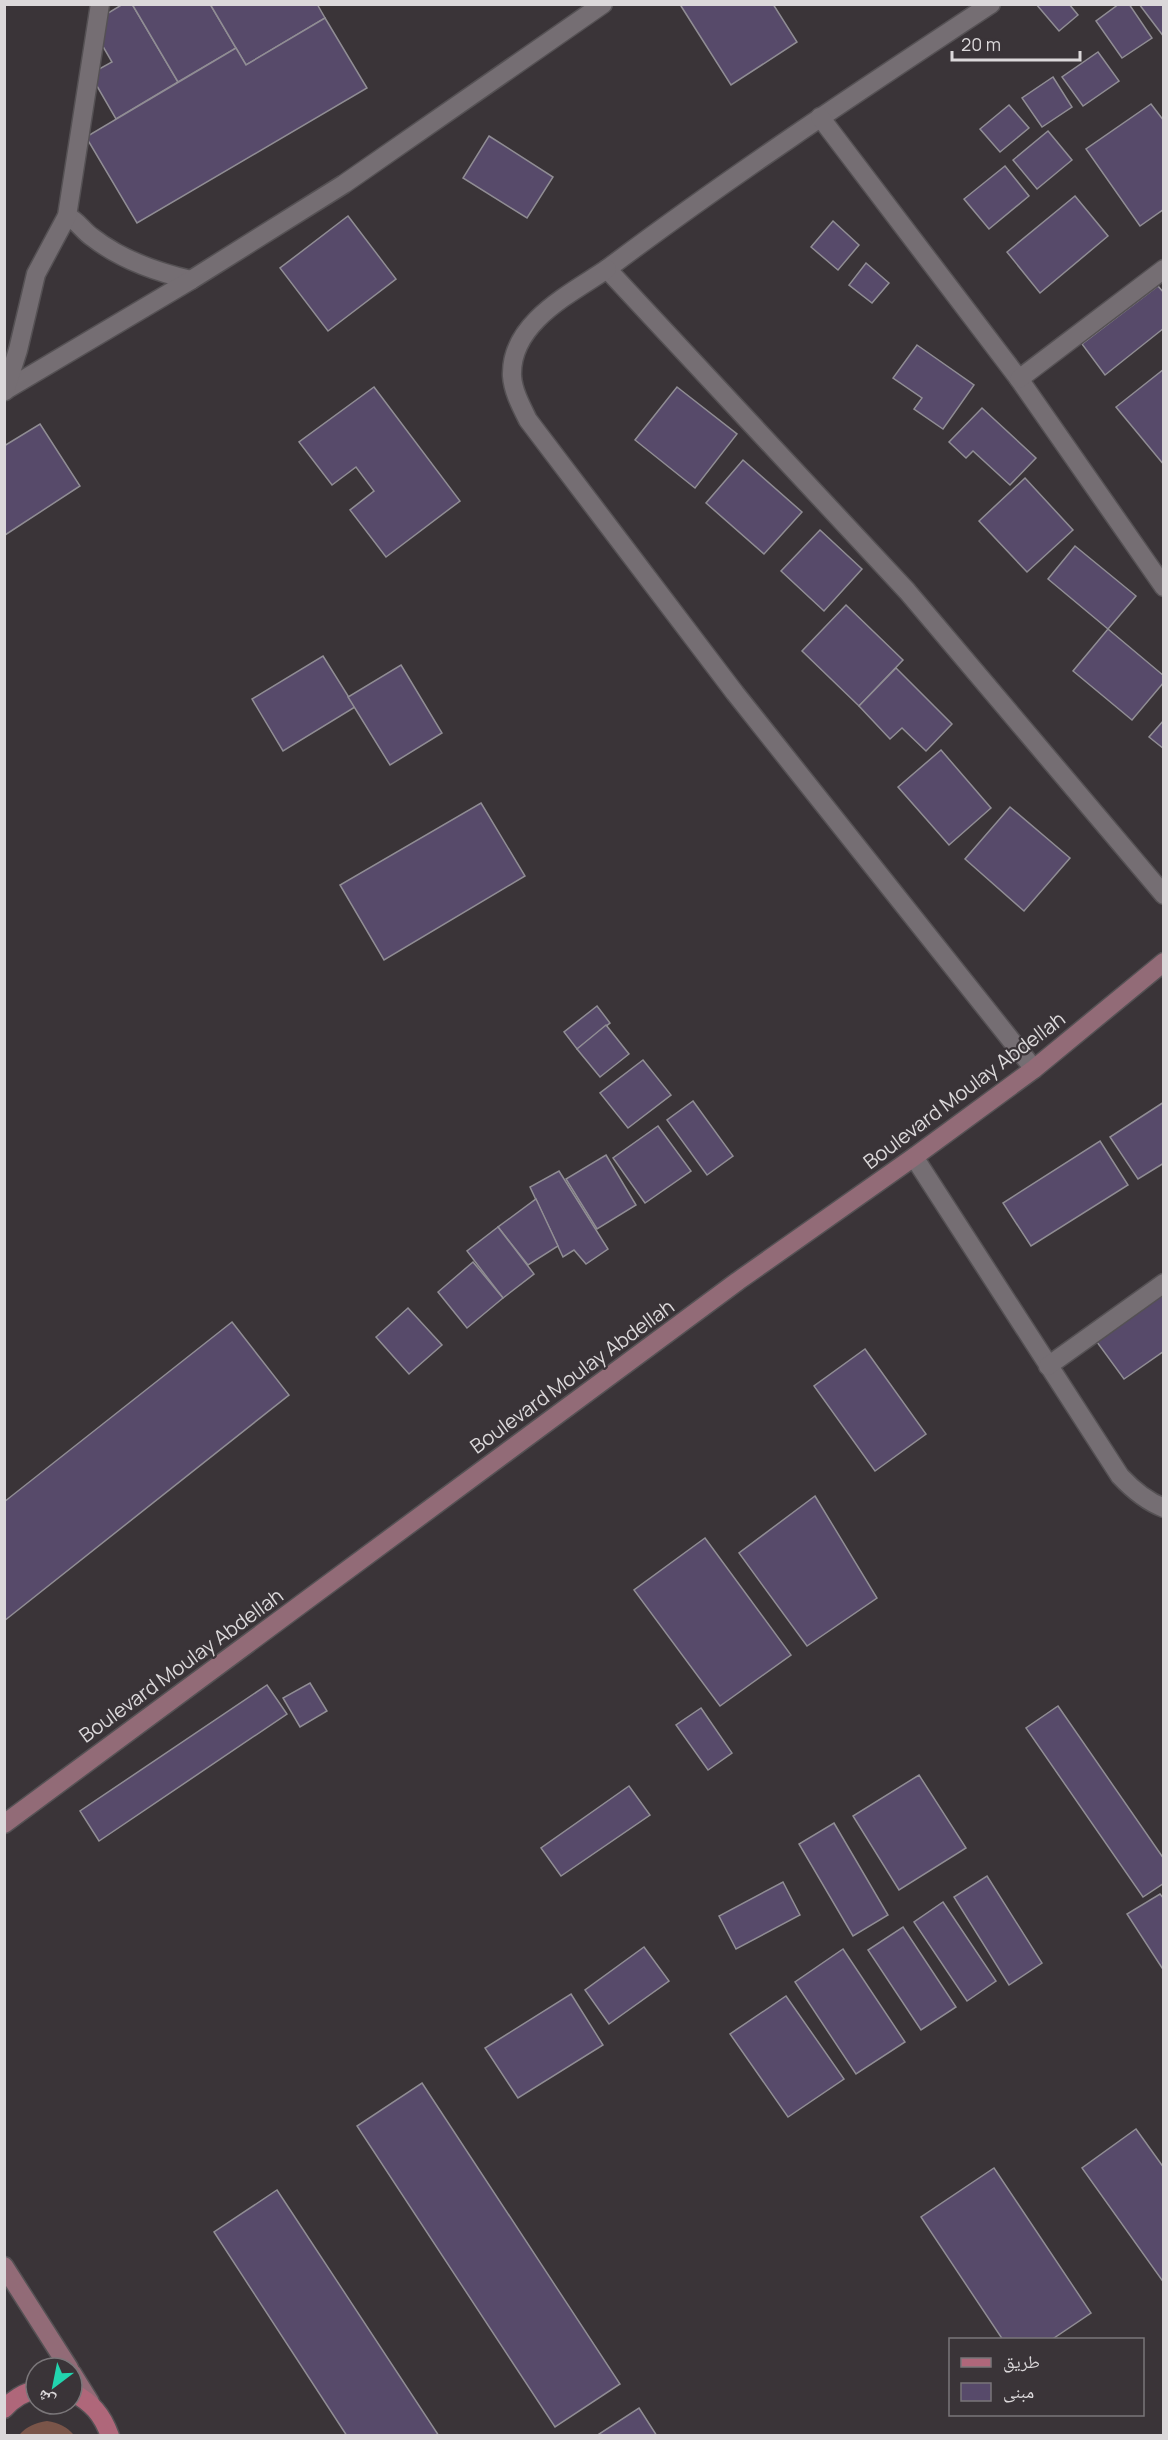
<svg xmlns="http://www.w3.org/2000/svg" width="1168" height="2440" font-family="Manrope,'Noto Naskh Arabic',sans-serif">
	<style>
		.green { fill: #7a5549 }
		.building { fill: #574a6a; stroke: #908d94; stroke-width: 1.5 }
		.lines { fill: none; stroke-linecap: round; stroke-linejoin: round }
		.minor-casing { stroke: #555154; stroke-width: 21 }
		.secondary-casing { stroke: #555154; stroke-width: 21 }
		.primary-casing { stroke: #555154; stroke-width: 21 }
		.minor { stroke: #756e73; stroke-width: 18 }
		.secondary { stroke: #926b77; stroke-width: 18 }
		.primary { stroke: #af677a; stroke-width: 18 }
		.labels { text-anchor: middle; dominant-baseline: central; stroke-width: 4.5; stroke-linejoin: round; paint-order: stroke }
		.street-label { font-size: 20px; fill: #dbd8da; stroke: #3a3438 }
	</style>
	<rect width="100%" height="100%" fill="#3a3438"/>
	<path class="green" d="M47,2421C59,2423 66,2426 74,2435H19C27,2426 35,2423 47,2421Z"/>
	<g class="building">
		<path d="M123,4H132L178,82L116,119L90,74L112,62L90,24Z"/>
		<path d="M132,4H210L236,48L178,82Z"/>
		<path d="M210,4H317L325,18L246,65Z"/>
		<path d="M683,4H773L797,42L731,85L681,6Z"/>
		<path d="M1036,4H1069L1078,15L1059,31Z"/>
		<path d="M1119,4H1129L1152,38L1122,58L1096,21Z"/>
		<path d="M1139,4H1164V37Z"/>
		<path d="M325,18L367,88L137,223L86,137L236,48L246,65Z"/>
		<path d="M1098,52L1119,81L1083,106L1062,77Z"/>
		<path d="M1053,77L1072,107L1042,127L1022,98Z"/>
		<path d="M1151,104L1164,121V209L1140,226L1086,149Z"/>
		<path d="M1009,105L1029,128L1000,152L980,129Z"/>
		<path d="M1048,131L1072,160L1037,189L1013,160Z"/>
		<path d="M489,136L553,177L527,218L463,178Z"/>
		<path d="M1005,166L1029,196L989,229L964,199Z"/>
		<path d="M1075,196L1108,236L1040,293L1007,252Z"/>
		<path d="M348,216L396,279L328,331L280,268Z"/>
		<path d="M833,221L859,245L838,270L811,247Z"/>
		<path d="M866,263L889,283L872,303L849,285Z"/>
		<path d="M1158,286L1164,293V328L1105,375L1082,344Z"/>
		<path d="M917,345L974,385L943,429L914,409L922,398L893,378Z"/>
		<path d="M1164,369V465L1116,407Z"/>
		<path d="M374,387L460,501L386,557L350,510L374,491L356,467L332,485L299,442Z"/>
		<path d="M677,387L737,434L695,488L635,440Z"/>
		<path d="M982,408L1036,458L1010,485L973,451L966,458L949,442Z"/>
		<path d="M40,424L80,486L5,535L4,446Z"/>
		<path d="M743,460L802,512L764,554L706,503Z"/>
		<path d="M1025,478L1073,530L1027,572L979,521Z"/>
		<path d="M820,530L862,569L824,611L781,571Z"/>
		<path d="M1075,546L1136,596L1108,629L1048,579Z"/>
		<path d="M846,605L903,660L859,706L802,651Z"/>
		<path d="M1108,629L1164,676V682L1132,720L1073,671Z"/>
		<path d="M323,656L355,707L283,751L252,699Z"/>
		<path d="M401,665L442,733L390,765L348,697Z"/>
		<path d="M896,668L952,724L926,751L902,728L890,739L859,706Z"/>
		<path d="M1164,720V749L1149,737Z"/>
		<path d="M941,750L991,808L949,845L898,787Z"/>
		<path d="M481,803L525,876L384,960L340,885Z"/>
		<path d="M1010,807L1070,858L1024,911L965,859Z"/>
		<path d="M597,1006L610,1023L577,1049L564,1032Z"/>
		<path d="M606,1025L629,1054L600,1077L577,1049Z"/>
		<path d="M643,1060L671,1095L628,1128L600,1093Z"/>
		<path d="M693,1101L733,1156L707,1175L667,1120Z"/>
		<path d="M1164,1102V1163L1138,1179L1110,1137Z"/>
		<path d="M658,1126L691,1171L645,1203L613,1158Z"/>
		<path d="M1100,1141L1128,1185L1031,1246L1003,1203Z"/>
		<path d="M606,1155L636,1205L597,1229L566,1179Z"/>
		<path d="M559,1171L608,1249L586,1264L574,1250L563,1257L530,1187Z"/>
		<path d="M536,1199L558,1246L528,1265L498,1227Z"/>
		<path d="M498,1227L534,1274L503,1298L467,1251Z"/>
		<path d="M473,1262L503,1298L467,1328L438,1292Z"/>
		<path d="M1159,1292L1164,1299V1351L1124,1379L1094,1338Z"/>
		<path d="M408,1308L442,1345L409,1374L376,1337Z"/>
		<path d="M232,1322L289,1395L4,1621V1502Z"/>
		<path d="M865,1349L926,1434L875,1471L814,1386Z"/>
		<path d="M815,1496L877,1598L807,1646L739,1553Z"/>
		<path d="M705,1538L791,1655L720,1706L634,1590Z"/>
		<path d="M310,1683L327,1711L300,1727L283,1698Z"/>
		<path d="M267,1685L287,1714L99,1841L80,1811Z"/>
		<path d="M1058,1706L1164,1859V1883L1143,1897L1026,1728Z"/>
		<path d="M701,1708L732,1753L708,1770L676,1725Z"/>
		<path d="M919,1775L966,1848L899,1890L853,1816Z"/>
		<path d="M629,1786L650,1815L561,1876L541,1848Z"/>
		<path d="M834,1823L888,1915L853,1936L799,1844Z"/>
		<path d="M987,1876L1042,1963L1009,1985L954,1897Z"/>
		<path d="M783,1882L800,1915L736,1949L719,1916Z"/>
		<path d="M1160,1894L1164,1899V1971L1127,1914Z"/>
		<path d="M943,1902L996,1981L967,2001L914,1922Z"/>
		<path d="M903,1927L956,2007L921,2030L868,1950Z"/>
		<path d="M644,1947L669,1981L609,2024L585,1990Z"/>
		<path d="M843,1949L905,2042L856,2074L795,1982Z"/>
		<path d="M571,1994L603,2045L518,2098L485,2048Z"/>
		<path d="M786,1996L844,2079L788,2117L730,2034Z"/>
		<path d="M422,2083L620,2384L555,2427L357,2126Z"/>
		<path d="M1136,2129L1164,2168V2283L1082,2168Z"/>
		<path d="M994,2168L1091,2313L1051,2340H1003L921,2217Z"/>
		<path d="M277,2190L439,2436H347L214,2232Z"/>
		<path d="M639,2408L657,2436H596Z"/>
	</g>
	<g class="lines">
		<g class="minor-casing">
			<g id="minor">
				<path d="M991,4C861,90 732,175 607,269L907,591L1164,895"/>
				<path d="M820,117L1019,379L1164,587"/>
				<path d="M67,216C77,220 83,231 92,237C120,259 156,272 191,280"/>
				<path d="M607,269C570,294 510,323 512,376C513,391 521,406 528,420L735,693L1034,1069"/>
				<path d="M1019,379L1164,269"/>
				<path d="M4,391L191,280L344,184L603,4"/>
				<path d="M5,391L18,350L36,274L67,216L100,4"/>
				<path d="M914,1157L1120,1476C1133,1490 1146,1501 1164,1508"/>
				<path d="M1048,1366L1164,1283"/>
			</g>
		</g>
		<g class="secondary-casing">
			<g id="secondary">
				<path d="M4,1824L738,1281L914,1157L1034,1069L1164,962"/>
				<path d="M4,2266L69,2368"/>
				<path d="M72,2373L90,2402"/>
			</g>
		</g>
		<g class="primary-casing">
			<g id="primary">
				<path d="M72,2392C92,2403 102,2414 110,2436"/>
				<path d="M4,2409C12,2400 24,2392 36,2390"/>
			</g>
		</g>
		<use href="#minor" class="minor"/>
		<use href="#secondary" class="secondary"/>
		<use href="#primary" class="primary"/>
	</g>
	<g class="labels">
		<g class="street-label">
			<text transform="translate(964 1090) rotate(-37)">Boulevard Moulay Abdellah</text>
			<text transform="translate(572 1376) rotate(-36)">Boulevard Moulay Abdellah</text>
			<text transform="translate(181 1665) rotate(-36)">Boulevard Moulay Abdellah</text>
		</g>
	</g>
	<rect width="1168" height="2440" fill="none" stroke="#dbd8da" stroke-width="12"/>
	<rect x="949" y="2338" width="195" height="78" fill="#3a3438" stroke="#7a7679" stroke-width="1.5"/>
	<rect x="961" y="2358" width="30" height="9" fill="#af677a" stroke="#7a7679" stroke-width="1.5"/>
	<text x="1003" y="2368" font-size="18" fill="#dbd8da">طريق</text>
	<rect x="961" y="2383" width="30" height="18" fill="#574a6a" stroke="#7a7679" stroke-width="1.5"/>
	<text x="1003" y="2398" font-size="18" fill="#dbd8da">مبنى</text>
	<g transform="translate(54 2386) rotate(212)"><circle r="28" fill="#3a3438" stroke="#7a7679" stroke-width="1.5"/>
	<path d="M0-4.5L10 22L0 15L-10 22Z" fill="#22d5af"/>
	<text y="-9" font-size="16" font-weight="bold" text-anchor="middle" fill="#dbd8da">ش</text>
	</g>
	<path d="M952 51v9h128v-9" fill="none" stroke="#dbd8da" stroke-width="3"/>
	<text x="961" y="51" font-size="18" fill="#dbd8da" stroke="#3a3438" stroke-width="4.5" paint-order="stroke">20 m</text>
</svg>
